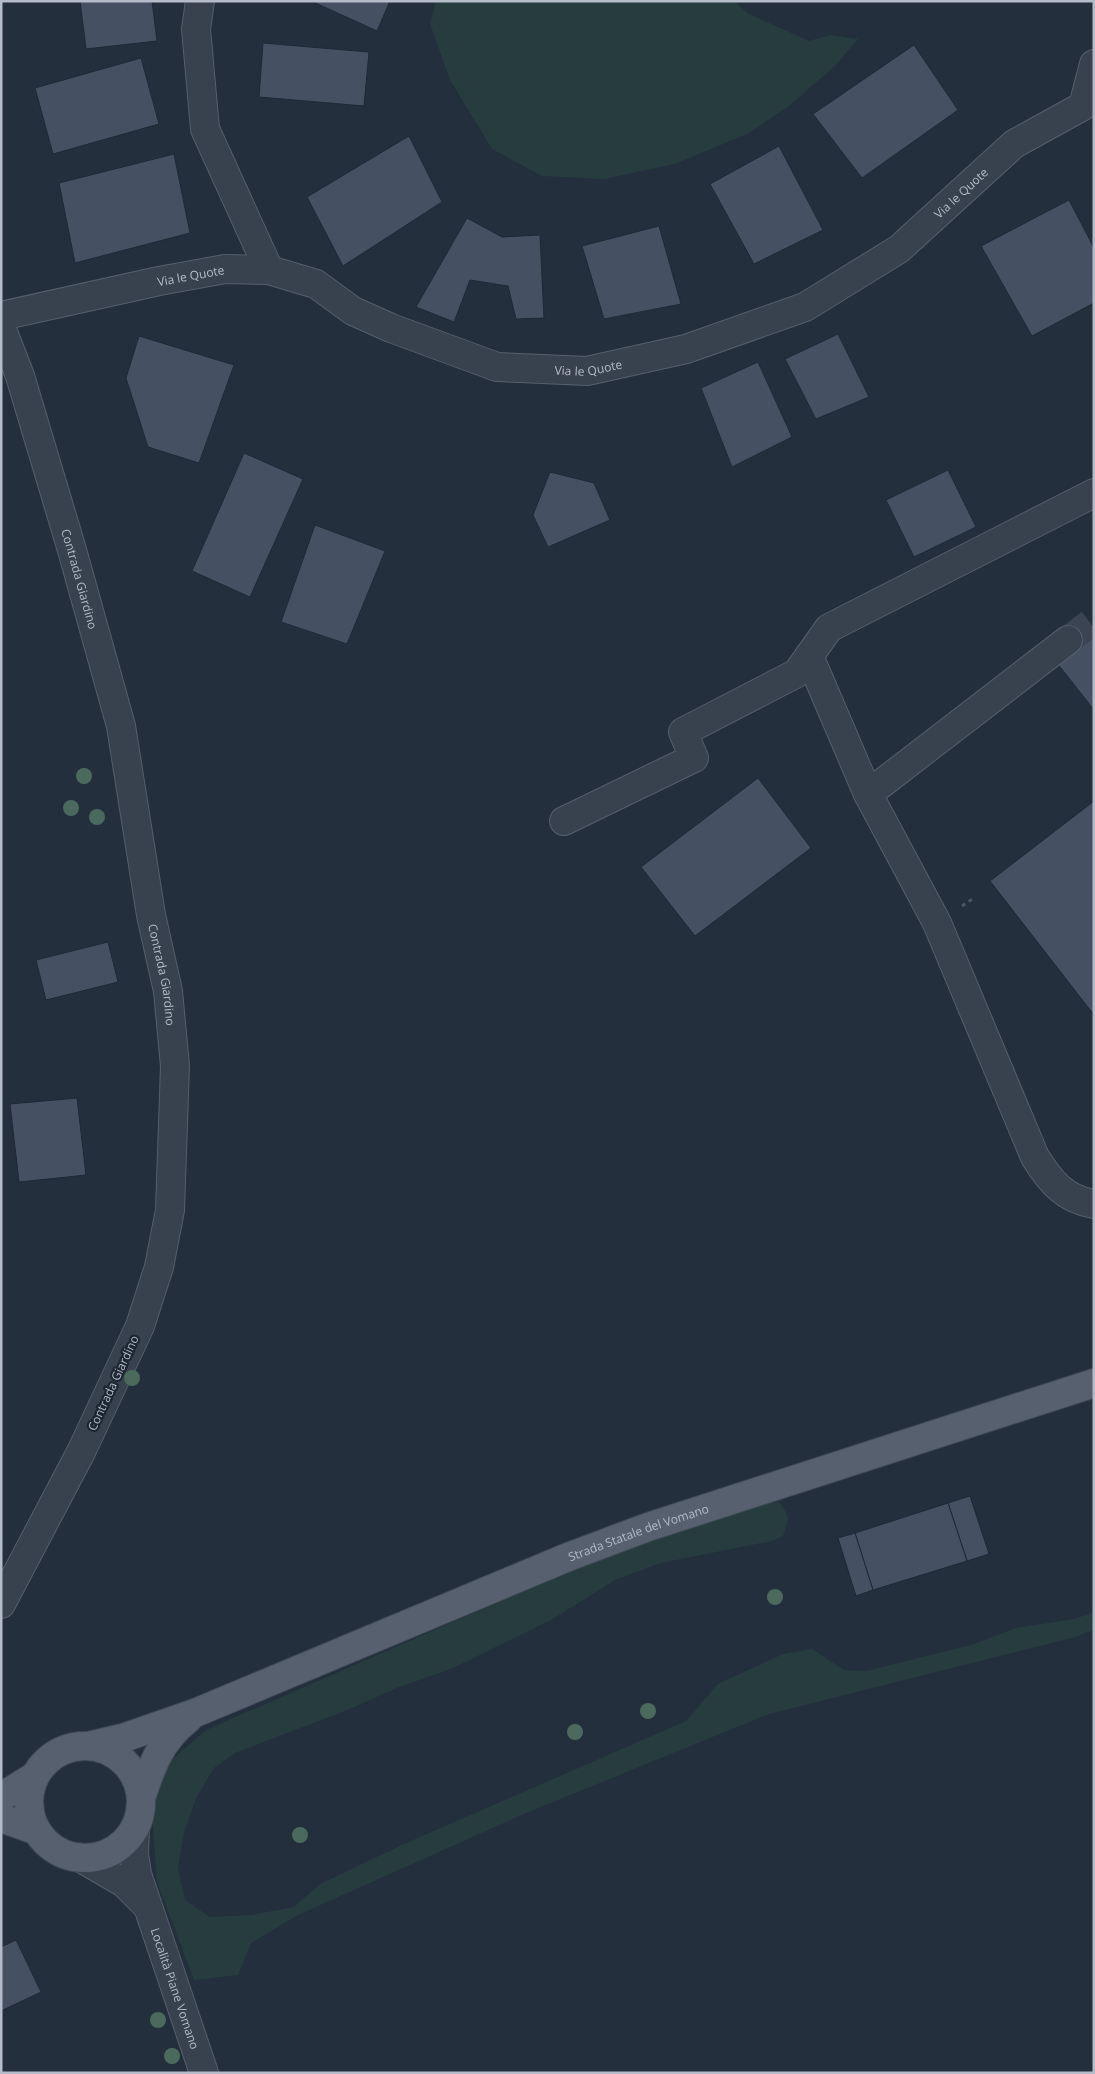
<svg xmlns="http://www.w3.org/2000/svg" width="1095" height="2074" font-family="'Open Sans',sans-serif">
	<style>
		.green { fill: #263c3f }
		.building { fill: #455162; stroke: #1f2835 }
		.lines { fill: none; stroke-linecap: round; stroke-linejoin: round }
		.minor-tunnel { stroke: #3a4453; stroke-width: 28; stroke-dasharray: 28 14; stroke-linecap: butt }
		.minor-casing { stroke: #565f6c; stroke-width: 30 }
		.major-casing { stroke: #414a57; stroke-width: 30 }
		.path { stroke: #44595c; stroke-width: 3; stroke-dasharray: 4 4; stroke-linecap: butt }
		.minor { stroke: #38414e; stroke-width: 28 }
		.major { stroke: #56606e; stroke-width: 28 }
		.tree { fill: #4b6a5d }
		.labels { text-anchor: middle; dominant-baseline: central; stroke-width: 4.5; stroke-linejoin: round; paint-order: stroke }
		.street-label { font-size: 12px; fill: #b4bcc9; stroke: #1d2633 }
	</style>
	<rect width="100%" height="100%" fill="#242f3e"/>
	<g class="green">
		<path d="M436,1H735L747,13L809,41L830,35L858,39L835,66L790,105L749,133L675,164L604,179L542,176L492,149L450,80L430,24Z"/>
		<path d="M779,1502C790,1516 789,1520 783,1536L772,1541L661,1563L615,1580L551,1620L451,1669L399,1687L345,1711L235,1753L214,1768L196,1798L183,1836L178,1869L185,1900L210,1917L252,1915L294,1907L320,1884L404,1844L686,1721L718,1684L783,1654L812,1649L844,1670L866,1671L971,1645L1016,1628L1074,1619L1094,1612V1630L1072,1638L769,1714L526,1813L298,1915L251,1943L238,1975L194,1980L157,1882L152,1813L167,1764L206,1730L567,1572L714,1519L768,1503Z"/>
	</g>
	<g class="building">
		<path d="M80,1H152L157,41L86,49Z"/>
		<path d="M311,1H390L377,31Z"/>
		<path d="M263,43L369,52L364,106L259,97Z"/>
		<path d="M914,45L958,110L862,178L813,114Z"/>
		<path d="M141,58L159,124L53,154L35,88Z"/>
		<path d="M409,136L442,202L343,266L307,197Z"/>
		<path d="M779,146L823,230L754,264L710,184Z"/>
		<path d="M174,154L190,233L75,263L59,183Z"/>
		<path d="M1069,200L1094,248V303L1032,336L981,246Z"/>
		<path d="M467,218L502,237L540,235L544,318L516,319L508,286L470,280L454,322L416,307Z"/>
		<path d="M659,226L681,304L604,319L582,246Z"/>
		<path d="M838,334L869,397L816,419L785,359Z"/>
		<path d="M139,336L234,365L199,463L148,447L126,378Z"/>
		<path d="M758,362L792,437L732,467L701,388Z"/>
		<path d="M244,453L303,479L250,597L192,571Z"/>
		<path d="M948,470L976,527L914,557L886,500Z"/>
		<path d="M550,472L594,483L610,520L548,547L533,515Z"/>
		<path d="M315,525L385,551L347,644L281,622Z"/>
		<path d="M1094,624V710L1057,663L1071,641Z"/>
		<path d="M758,778L811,848L695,936L641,867Z"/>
		<path d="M1094,801V1015L990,881Z"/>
		<path d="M108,942L118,982L46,1000L36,960Z"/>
		<path d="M77,1098L86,1175L19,1182L10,1104Z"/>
		<path d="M970,1496L989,1554L967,1561L948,1503Z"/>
		<path d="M948,1503L967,1561L873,1590L855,1533Z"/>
		<path d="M855,1533L873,1590L856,1596L838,1538Z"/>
		<path d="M16,1940L41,1992L1,2011V1947Z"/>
	</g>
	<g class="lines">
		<path class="minor-tunnel" d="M1068,640L1094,620"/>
		<g class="minor-casing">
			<g id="minor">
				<path d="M200,1L196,29L205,129L269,270"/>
				<path id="s1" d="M1,316L159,281L225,269L269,270L316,284L353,311L391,328L497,367L587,371L686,349L805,307L899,249L1014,144L1083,106L1094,64"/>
				<path id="s2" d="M1,327L20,376L72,550L121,726L151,915L168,991L175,1066L170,1210L159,1267L140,1326L81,1452L1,1604"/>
				<path d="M809,656L868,794L937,923L1035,1157C1050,1181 1064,1199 1094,1204"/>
				<path d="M868,794L1068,640"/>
				<path d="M564,821L694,758L683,732L797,673L829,628L1094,493"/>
				<path id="s3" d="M135,1829L134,1854L137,1874L204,2073"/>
				<path d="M81,1858L124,1883L146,1905"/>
			</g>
		</g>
		<g class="major-casing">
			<g id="major">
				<circle cx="85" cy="1802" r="56"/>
				<path id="s4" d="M88,1746L126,1737L195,1713L568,1557L648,1527L1094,1383"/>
				<path d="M1,1797L35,1776"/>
				<path d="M141,1798C152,1765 160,1741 188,1719"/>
				<path d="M1,1818L35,1830"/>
			</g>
		</g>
		<path class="path" d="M962,906L974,898"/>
		<use href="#minor" class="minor"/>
		<use href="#major" class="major"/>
	</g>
	<g class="tree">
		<circle cx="84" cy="776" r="8"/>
		<circle cx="71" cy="808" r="8"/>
		<circle cx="97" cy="817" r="8"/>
		<circle cx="132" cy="1378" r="8"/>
		<circle cx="775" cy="1597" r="8"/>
		<circle cx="648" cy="1711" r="8"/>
		<circle cx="575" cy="1732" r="8"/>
		<circle cx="300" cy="1835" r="8"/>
		<circle cx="158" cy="2020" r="8"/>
		<circle cx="172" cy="2056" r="8"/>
	</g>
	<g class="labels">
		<g class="street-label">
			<text stroke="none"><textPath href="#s1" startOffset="1034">Via le Quote</textPath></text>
			<text stroke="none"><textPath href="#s1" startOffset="194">Via le Quote</textPath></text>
			<text stroke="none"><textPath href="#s1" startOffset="614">Via le Quote</textPath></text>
			<text stroke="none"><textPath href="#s2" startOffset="264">Contrada Giardino</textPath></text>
			<text stroke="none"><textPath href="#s2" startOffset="669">Contrada Giardino</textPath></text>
			<text transform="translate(113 1383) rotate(-65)">Contrada Giardino</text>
			<text stroke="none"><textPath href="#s4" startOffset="591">Strada Statale del Vomano</textPath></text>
			<text stroke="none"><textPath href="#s3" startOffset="166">Località Piane Vomano</textPath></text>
		</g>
	</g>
	<rect width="1095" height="2074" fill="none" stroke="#b4bcc9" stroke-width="5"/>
</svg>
